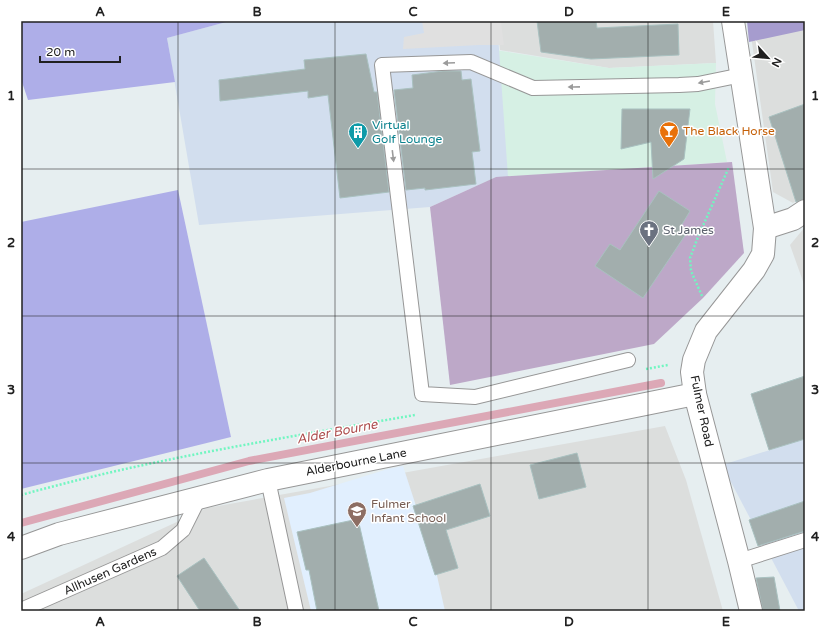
<svg xmlns="http://www.w3.org/2000/svg" width="826" height="632" font-family="'Varela Round',sans-serif">
	<style>
		.residential { fill: #dcdedd }
		.commercial { fill: #d6f0e4 }
		.education { fill: #e1effe }
		.farmland { fill: #d2deee }
		.grass { fill: #aeaee8 }
		.forest { fill: #a69cce }
		.cemetery { fill: #bda8c8 }
		.parking { fill: #e0e0e0 }
		.lines { fill: none; stroke-linecap: round; stroke-linejoin: round }
		.stream { stroke: #dca8b6; stroke-width: 8 }
		.building { fill: #a2aead; stroke: #a9c1c0 }
		.service-casing { stroke: #979797; stroke-width: 16 }
		.minor-casing { stroke: #979797; stroke-width: 24 }
		.tertiary-casing { stroke: #979797; stroke-width: 24 }
		.path { stroke: #71f6c1; stroke-width: 2.5; stroke-dasharray: 2 2; stroke-linecap: butt }
		.service { stroke: #fff; stroke-width: 14 }
		.minor { stroke: #fff; stroke-width: 22 }
		.tertiary { stroke: #fff; stroke-width: 22 }
		.oneway { fill: #9b9b9b }
		.grid { fill: none; stroke: #202020; stroke-width: 1; stroke-opacity: 0.55 }
		.labels { text-anchor: middle; dominant-baseline: central; stroke-width: 3; stroke-linejoin: round; paint-order: stroke }
		.culture-label { font-size: 12px; fill: #0d838f; stroke: #fff; text-anchor: start }
		.food-label { font-size: 12px; fill: #c56008; stroke: #fff; text-anchor: start }
		.worship-label { font-size: 12px; fill: #5b616d; stroke: #fff; text-anchor: start }
		.street-label { font-size: 12px; fill: #202020; stroke: #fff }
		.education-label { font-size: 12px; fill: #785e54; stroke: #fff; text-anchor: start }
		.water-label { font-size: 13px; font-style: italic; fill: #ad4e4e; stroke: #fff }
		.neatline { fill: none; stroke: #202020; stroke-width: 1.5 }
		.grid-label { font-size: 13px; text-anchor: middle; font-weight: bold; fill: #202020 }
	</style>
	<rect width="100%" height="100%" fill="#e6eef0"/>
	<g class="residential">
		<path d="M497,21H713L716,63L609,68L500,50Z"/>
		<path d="M749,21H800L805,23V195L793,203L773,192Z"/>
		<path d="M805,227V287L790,245Z"/>
		<path d="M665,426L686,480L723,611H21V594L207,508Z"/>
	</g>
	<path class="commercial" d="M489,49L609,68L716,63L715,104L727,162L508,177L431,199Z"/>
	<path class="education" d="M403,466L433,558L445,611H311L284,498L310,493L388,469Z"/>
	<g class="farmland">
		<path d="M230,21H497L508,177H496L430,207L199,225L167,38Z"/>
		<path d="M805,439V611H799L722,465Z"/>
	</g>
	<g class="grass">
		<path d="M21,21H230L167,38L175,82L28,100L21,79Z"/>
		<path d="M178,190L231,437L21,489V222Z"/>
	</g>
	<path class="forest" d="M747,21H805V30L749,42Z"/>
	<path class="cemetery" d="M732,162L744,253L703,298L654,344L450,385L430,207L496,177Z"/>
	<path class="parking" d="M422,21H501L504,45H479L403,49L404,37L424,33Z"/>
	<g class="lines">
		<path class="stream" d="M21,523L249,461L661,383"/>
	</g>
	<g class="building">
		<path d="M537,21H596L597,28L678,24L679,55L591,59L541,52Z"/>
		<path d="M366,54L374,92H377L389,192L340,198L328,95L308,98V91L220,101L219,80L305,69L304,60Z"/>
		<path d="M443,71H461L462,80L471,79L480,151L472,152L476,184L425,190V188L406,190L394,90L413,88L412,75Z"/>
		<path d="M805,104V199L796,202L769,117Z"/>
		<path d="M622,109H690L684,159L653,179L651,142L621,149Z"/>
		<path d="M659,191L690,211L681,226L688,231L643,298L595,266L610,244L620,250Z"/>
		<path d="M805,376V439L769,450L751,394Z"/>
		<path d="M577,453L586,487L539,499L530,465Z"/>
		<path d="M480,484L490,516L446,530L458,568L435,575L413,506Z"/>
		<path d="M805,501V531L758,546L749,520Z"/>
		<path d="M358,519L379,611H317L309,570H306L297,532Z"/>
		<path d="M204,558L240,611H200L177,576Z"/>
		<path d="M774,577L780,611H763L756,578Z"/>
	</g>
	<g class="lines">
		<g class="service-casing">
			<g id="service">
				<path d="M628,360L475,397L422,394L382,65L471,62L533,88L679,85L698,84L742,75"/>
				<path d="M268,480L296,611"/>
				<path d="M739,561L805,540"/>
				<path d="M21,610L162,548L183,530L199,498"/>
			</g>
		</g>
		<g class="minor-casing">
			<g id="minor">
				<path d="M765,228L793,219L805,211"/>
				<path d="M21,548L59,534L268,480L695,394"/>
			</g>
		</g>
		<g class="tertiary-casing">
			<path id="tertiary" d="M733,21L765,228L763,254L754,270L706,331L694,360L692,372L695,394L739,561L751,611"/>
		</g>
		<g class="path">
			<path d="M702,296L691,271L690,258L698,237L729,167"/>
			<path d="M646,369L668,365"/>
			<path d="M21,495C150,459 283,438 415,415"/>
		</g>
		<use href="#service" class="service"/>
		<use href="#minor" class="minor"/>
		<use href="#tertiary" class="tertiary"/>
	</g>
	<defs><path id="oneway-solid" d="M-6-.8H1V-3.2L6.5 0L1 3.2V.8H-6Z"/></defs>
	<g class="oneway">
		<use href="#oneway-solid" transform="translate(449 63) rotate(178)"/>
		<use href="#oneway-solid" transform="translate(704 82) rotate(170)"/>
		<use href="#oneway-solid" transform="translate(574 87) rotate(179)"/>
		<use href="#oneway-solid" transform="translate(393 156) rotate(83)"/>
	</g>
	<path class="grid" d="M178,21V611M335,21V611M491,21V611M648,21V611M21,169H805M21,316H805M21,463H805"/>
	<defs>
		<g id="bar-pin" transform="scale(1)"><path d="M0 17L-7.5 6A9.5 9.5 0 1 1 7.5 6Z" fill="#e8710a" stroke="#fff"/><path d="M-6-5H6L.8 .8V4.5H3.5V6h-7V4.5H-.8V.8Z" fill="#fff"/></g>
		<g id="building-pin" transform="scale(1)"><path d="M0 17L-7.5 6A9.5 9.5 0 1 1 7.5 6Z" fill="#0f9aa8" stroke="#fff"/><path d="M-4-6H4V6H1V3H-1V6H-4ZM-2.5-4.3h1.7v1.8h-1.7ZM.8-4.3h1.7v1.8H.8ZM-2.5-1h1.7V.8h-1.7ZM.8-1h1.7V.8H.8Z" fill="#fff"/></g>
		<g id="church-pin" transform="scale(1)"><path d="M0 17L-7.5 6A9.5 9.5 0 1 1 7.5 6Z" fill="#6b7280" stroke="#fff"/><path d="M-1.2-6h2.4v3.5h3.3v2.4h-3.3V6h-2.4V-.1h-3.3v-2.4h3.3Z" fill="#fff"/></g>
		<g id="school-pin" transform="scale(1)"><path d="M0 17L-7.5 6A9.5 9.5 0 1 1 7.5 6Z" fill="#8d6e63" stroke="#fff"/><path d="M0-5L7-2L0 1L-7-2ZM-4 1L0 2.5L4 1V4Q0 6-4 4Z" fill="#fff"/></g>
	</defs>
	<g fill-rule="evenodd">
		<use href="#bar-pin" x="669" y="131"/>
		<use href="#building-pin" x="358" y="132"/>
		<use href="#church-pin" x="649" y="230"/>
		<use href="#school-pin" x="357" y="511"/>
	</g>
	<g class="labels">
		<g class="culture-label">
			<text x="372" y="125">Virtual<tspan x="372" dy="14">Golf Lounge</tspan></text>
		</g>
		<g class="food-label">
			<text x="683" y="131">The Black Horse</text>
		</g>
		<g class="worship-label">
			<text x="663" y="230">St James</text>
		</g>
		<g class="street-label">
			<text transform="translate(702 411) rotate(78)">Fulmer Road</text>
			<text transform="translate(356 462) rotate(-11)">Alderbourne Lane</text>
			<text transform="translate(110 571) rotate(-24)">Allhusen Gardens</text>
		</g>
		<g class="education-label">
			<text x="371" y="504">Fulmer<tspan x="371" dy="14">Infant School</tspan></text>
		</g>
		<g class="water-label">
			<text transform="translate(337 432) rotate(-11)">Alder Bourne</text>
		</g>
	</g>
	<rect width="826" height="632" fill="none" stroke="#ffffff" stroke-width="44"/>
	<g transform="translate(768 58) rotate(117)" stroke="#ffffff" stroke-width="3" paint-order="stroke">
	<path d="M0-3L7 15L0 10L-7 15Z" fill="#202020"/>
	<text y="-6" font-size="11" font-weight="bold" text-anchor="middle" fill="#202020">N</text>
	</g>
	<path d="M40 56v6h80v-6" fill="none" stroke="#202020" stroke-width="2"/>
	<text x="46" y="56" font-size="12" fill="#202020" stroke="#ffffff" stroke-width="3" paint-order="stroke">20 m</text>
	<rect x="22" y="22" width="782" height="588" class="neatline"/>
	<g class="grid-label">
		<text x="100" y="16">A</text>
		<text x="257" y="16">B</text>
		<text x="413" y="16">C</text>
		<text x="569" y="16">D</text>
		<text x="726" y="16">E</text>
		<text x="11" y="100">1</text>
		<text x="815" y="100">1</text>
		<text x="11" y="247">2</text>
		<text x="815" y="247">2</text>
		<text x="11" y="394">3</text>
		<text x="815" y="394">3</text>
		<text x="11" y="541">4</text>
		<text x="815" y="541">4</text>
		<text x="100" y="626">A</text>
		<text x="257" y="626">B</text>
		<text x="413" y="626">C</text>
		<text x="569" y="626">D</text>
		<text x="726" y="626">E</text>
	</g>
</svg>
